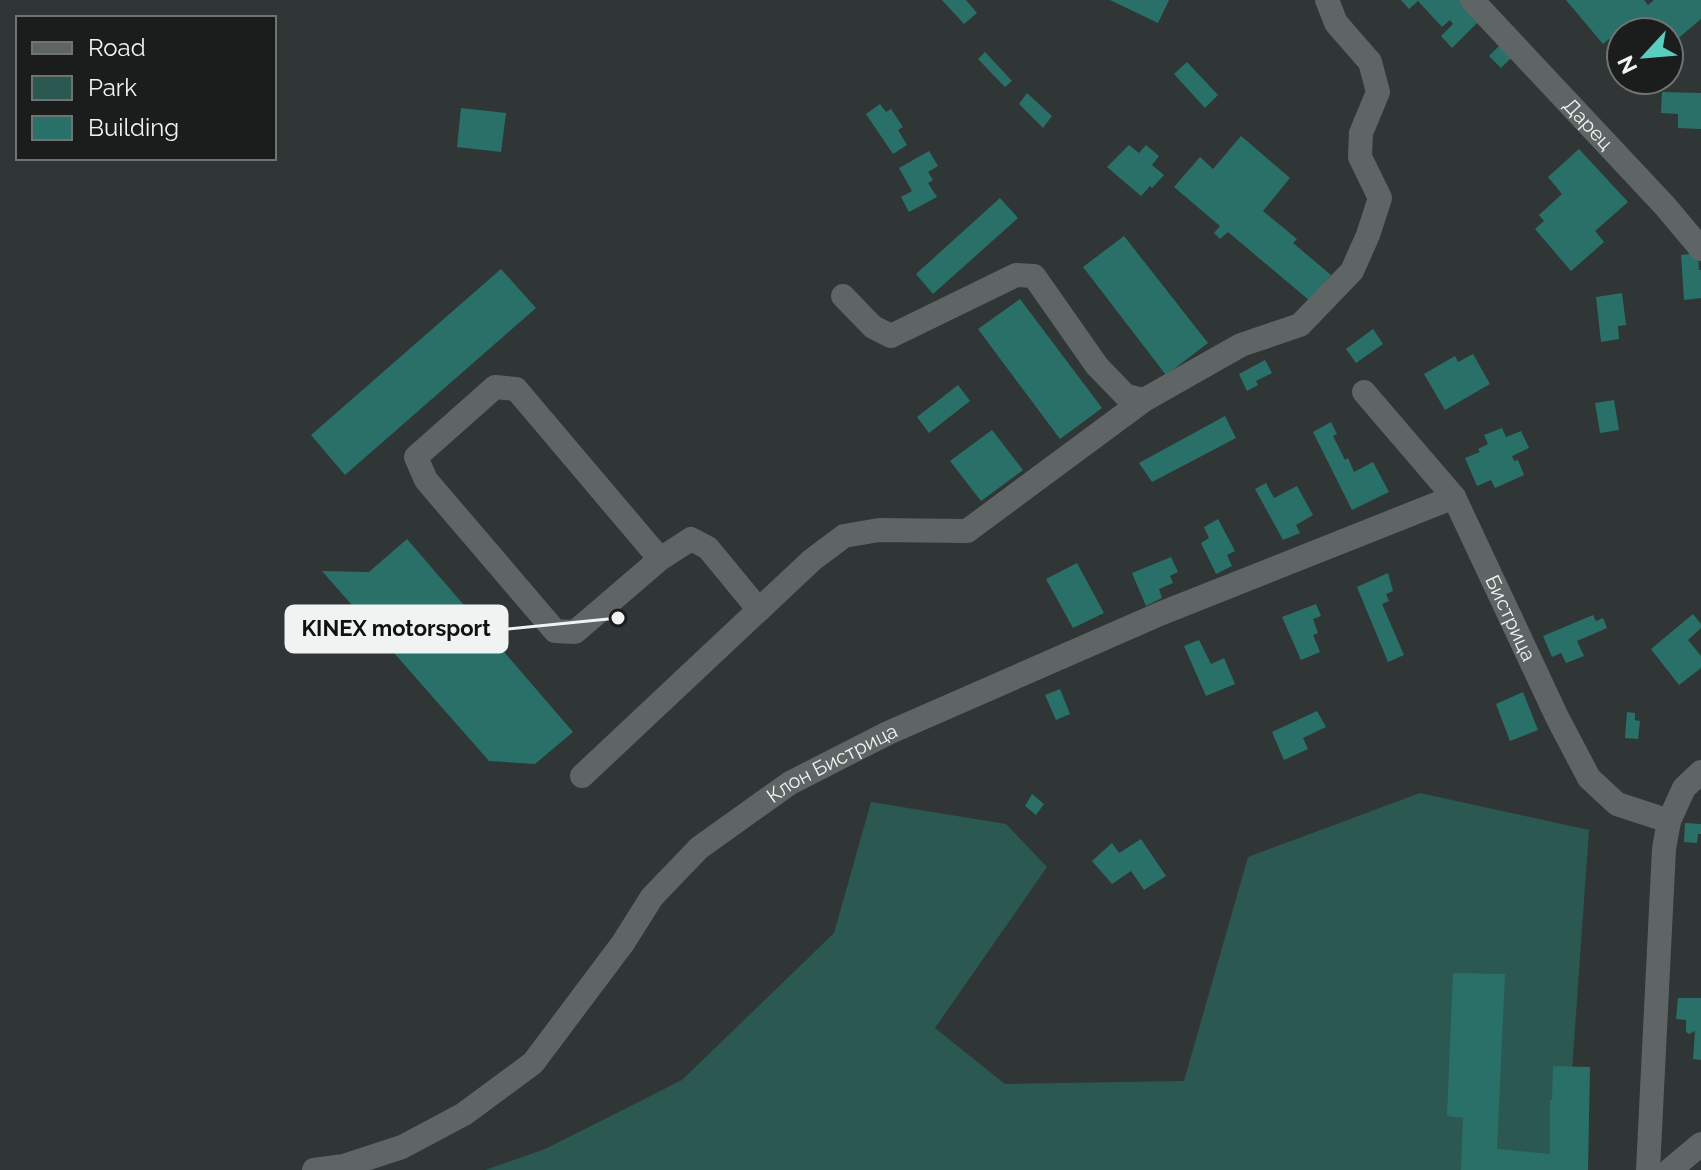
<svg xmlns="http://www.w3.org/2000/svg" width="1701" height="1170" font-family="Raleway,sans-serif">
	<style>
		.green { fill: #2b5851 }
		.building { fill: #297168 }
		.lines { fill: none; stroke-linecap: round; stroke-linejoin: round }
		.minor { stroke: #5f6564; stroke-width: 24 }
		.labels { text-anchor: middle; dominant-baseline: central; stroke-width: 6; stroke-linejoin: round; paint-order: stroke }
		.street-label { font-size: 20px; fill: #eff3f2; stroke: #1a1d1c }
		.leader { fill: none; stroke: #eff3f2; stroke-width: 3 }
		.callout-dot { fill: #eff3f2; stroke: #1a1d1c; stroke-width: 3 }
		.callout { fill: #eff3f2; stroke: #eff3f2; stroke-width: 3 }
		.callout-label { font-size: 22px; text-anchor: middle; font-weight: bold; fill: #111 }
	</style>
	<rect width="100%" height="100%" fill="#303635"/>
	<path class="green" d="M1420,793L1589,830L1565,1170H485L545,1149L682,1080L834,933L871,802L1006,824L1047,867L935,1028L1005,1084L1184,1081L1248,857Z"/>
	<g class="building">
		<path d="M942,0H966L977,13L964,24Z"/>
		<path d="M1110,0H1169L1158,23Z"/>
		<path d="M1401,0H1465L1482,18L1452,48L1441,36L1453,24L1450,20L1442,27L1418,1L1409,9Z"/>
		<path d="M1566,0H1644L1648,5L1654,0H1701V19L1669,46V32H1621V53L1609,39L1603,44Z"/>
		<path d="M1501,44L1513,56L1501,68L1489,56Z"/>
		<path d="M985,52L1012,81L1005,87L978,59Z"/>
		<path d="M1187,62L1218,95L1205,108L1174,74Z"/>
		<path d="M1662,92L1701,93V129L1678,128V114L1661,113Z"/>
		<path d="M1027,93L1052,116L1043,128L1019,104Z"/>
		<path d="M880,104L886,112L891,109L903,127L898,130L907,145L893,154L866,114Z"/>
		<path d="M461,108L506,113L501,152L457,147Z"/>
		<path d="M1241,136L1290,178L1263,211L1297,239L1293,243L1331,275L1310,301L1228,232L1220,239L1214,233L1220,226L1174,187L1200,157L1213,169Z"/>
		<path d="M1129,145L1139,153L1146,145L1159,156L1152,165L1164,175L1152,188L1150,186L1141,196L1107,167Z"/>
		<path d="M1579,149L1628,202L1595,231L1604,242L1571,271L1535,229L1544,221L1539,215L1562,194L1548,177Z"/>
		<path d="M929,151L938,166L928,172L933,180L928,183L937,197L909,212L901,197L912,191L899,168Z"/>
		<path d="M1000,198L1018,218L933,294L916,274Z"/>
		<path d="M1124,236L1208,343L1166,375L1083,267Z"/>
		<path d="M1698,253L1699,270H1701V298L1684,300L1681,255Z"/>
		<path d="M501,269L536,308L345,475L311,435Z"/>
		<path d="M1622,293L1626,325L1618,326L1619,339L1601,342L1596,297Z"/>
		<path d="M1020,299L1102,408L1060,439L978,329Z"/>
		<path d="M1373,329L1383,344L1356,363L1346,349Z"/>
		<path d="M1473,354L1490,384L1445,410L1424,374L1455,356L1458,362Z"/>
		<path d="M1265,360L1272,373L1256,381L1258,385L1247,391L1239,374Z"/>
		<path d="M958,385L970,401L929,433L917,417Z"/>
		<path d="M1614,400L1619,430L1600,433L1595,403Z"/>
		<path d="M1225,416L1236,438L1152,482L1139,463Z"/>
		<path d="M1331,422L1337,434L1333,436L1345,460L1348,458L1354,472L1373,462L1389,492L1352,510L1313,432Z"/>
		<path d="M1502,428L1506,437L1521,431L1529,448L1512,456L1514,461L1518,460L1524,475L1495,488L1491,480L1477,486L1465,458L1480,452L1478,449L1488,444L1484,435Z"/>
		<path d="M992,430L1023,470L981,501L950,461Z"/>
		<path d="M1266,483L1274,498L1297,486L1313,515L1296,525L1300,533L1283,540L1255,489Z"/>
		<path d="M1218,519L1235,551L1227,555L1232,566L1216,574L1201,543L1209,538L1204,527Z"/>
		<path d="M407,539L573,732L535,764L489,761L322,571L369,572Z"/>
		<path d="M1171,557L1178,572L1170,576L1173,583L1159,589L1162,598L1146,606L1132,573Z"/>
		<path d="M1077,563L1104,613L1073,628L1046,579Z"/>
		<path d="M1388,573L1393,591L1386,594L1389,601L1382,604L1404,655L1388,662L1357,587Z"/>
		<path d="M1316,604L1321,616L1313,619L1318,633L1313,635L1320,652L1301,660L1282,617Z"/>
		<path d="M1693,614L1701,624V628L1688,640L1701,656V668L1679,685L1651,649Z"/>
		<path d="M1593,615L1596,621L1603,618L1607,628L1577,641L1584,656L1566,663L1561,653L1552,657L1543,636Z"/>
		<path d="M1199,640L1211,664L1224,658L1235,684L1206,696L1184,646Z"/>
		<path d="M1060,689L1070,714L1056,720L1045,695Z"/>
		<path d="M1523,692L1538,730L1510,741L1496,704Z"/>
		<path d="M1317,711L1326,727L1303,738L1308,749L1284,760L1272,732Z"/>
		<path d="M1627,712L1635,713V720L1640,721L1638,739L1625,738Z"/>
		<path d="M1032,794L1044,804L1036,815L1025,806Z"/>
		<path d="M1685,823L1701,824V834H1698L1697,843L1684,842Z"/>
		<path d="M1141,839L1166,876L1144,890L1131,871L1112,884L1092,861L1112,843L1119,853Z"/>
		<path d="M1453,973L1505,974L1497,1149L1550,1154V1100H1552L1553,1066L1590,1067L1588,1170H1461L1463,1118L1447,1116Z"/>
		<path d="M1678,998H1701V1060L1693,1059L1695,1031L1689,1034L1686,1032V1020L1676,1019Z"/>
	</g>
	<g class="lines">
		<g class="minor">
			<path id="s1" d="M1472,0L1665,206L1701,249"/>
			<path d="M843,296L873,327L891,336L1016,275L1034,276L1097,366L1126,396L1144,400L1241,345L1300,325L1352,271L1368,235L1380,198L1360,157L1361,133L1378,92L1370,62L1336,23L1327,0"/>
			<path id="s2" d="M1364,392L1454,497L1557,717L1589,778L1617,804L1669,821"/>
			<path d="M660,559L516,389L495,387L416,457L426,480L555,631L575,632L660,559L691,539L708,548L759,610"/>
			<path d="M582,776L812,560L844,536L879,530L967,531L1144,400"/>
			<path id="s3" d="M314,1170L344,1166L402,1147L464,1114L533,1063L623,943L652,897L699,848L790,783L888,733L1162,613L1454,497"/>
			<path d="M1648,1170L1664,849L1669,821L1684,788L1701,772"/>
			<path d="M1670,1170L1701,1144"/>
		</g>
	</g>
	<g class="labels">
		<g class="street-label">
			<text stroke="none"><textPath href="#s1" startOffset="170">Дарец</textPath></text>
			<text stroke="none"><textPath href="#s2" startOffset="272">Бистрица</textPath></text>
			<text stroke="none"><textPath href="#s3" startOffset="678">Клон Бистрица</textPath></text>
		</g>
	</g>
	<path class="leader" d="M618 618L507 629"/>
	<circle class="callout-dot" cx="618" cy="618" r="8"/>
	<rect class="callout" x="286" y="606" width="221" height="46" rx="8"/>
	<g class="callout-label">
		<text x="396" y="636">KINEX motorsport</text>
	</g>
	<rect x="16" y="16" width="260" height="144" fill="#1a1d1c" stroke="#6f7372" stroke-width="2"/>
	<rect x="32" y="42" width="40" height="12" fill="#5f6564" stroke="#6f7372" stroke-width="2"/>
	<text x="88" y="56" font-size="24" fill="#eff3f2">Road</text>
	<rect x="32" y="76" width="40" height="24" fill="#2b5851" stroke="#6f7372" stroke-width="2"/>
	<text x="88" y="96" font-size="24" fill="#eff3f2">Park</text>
	<rect x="32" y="116" width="40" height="24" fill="#297168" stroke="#6f7372" stroke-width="2"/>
	<text x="88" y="136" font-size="24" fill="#eff3f2">Building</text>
	<g transform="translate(1645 56) rotate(244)"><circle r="38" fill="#1a1d1c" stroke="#6f7372" stroke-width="2"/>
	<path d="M0-6L14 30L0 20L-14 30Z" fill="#59cebe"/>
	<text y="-12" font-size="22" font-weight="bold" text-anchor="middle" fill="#eff3f2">N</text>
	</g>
</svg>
